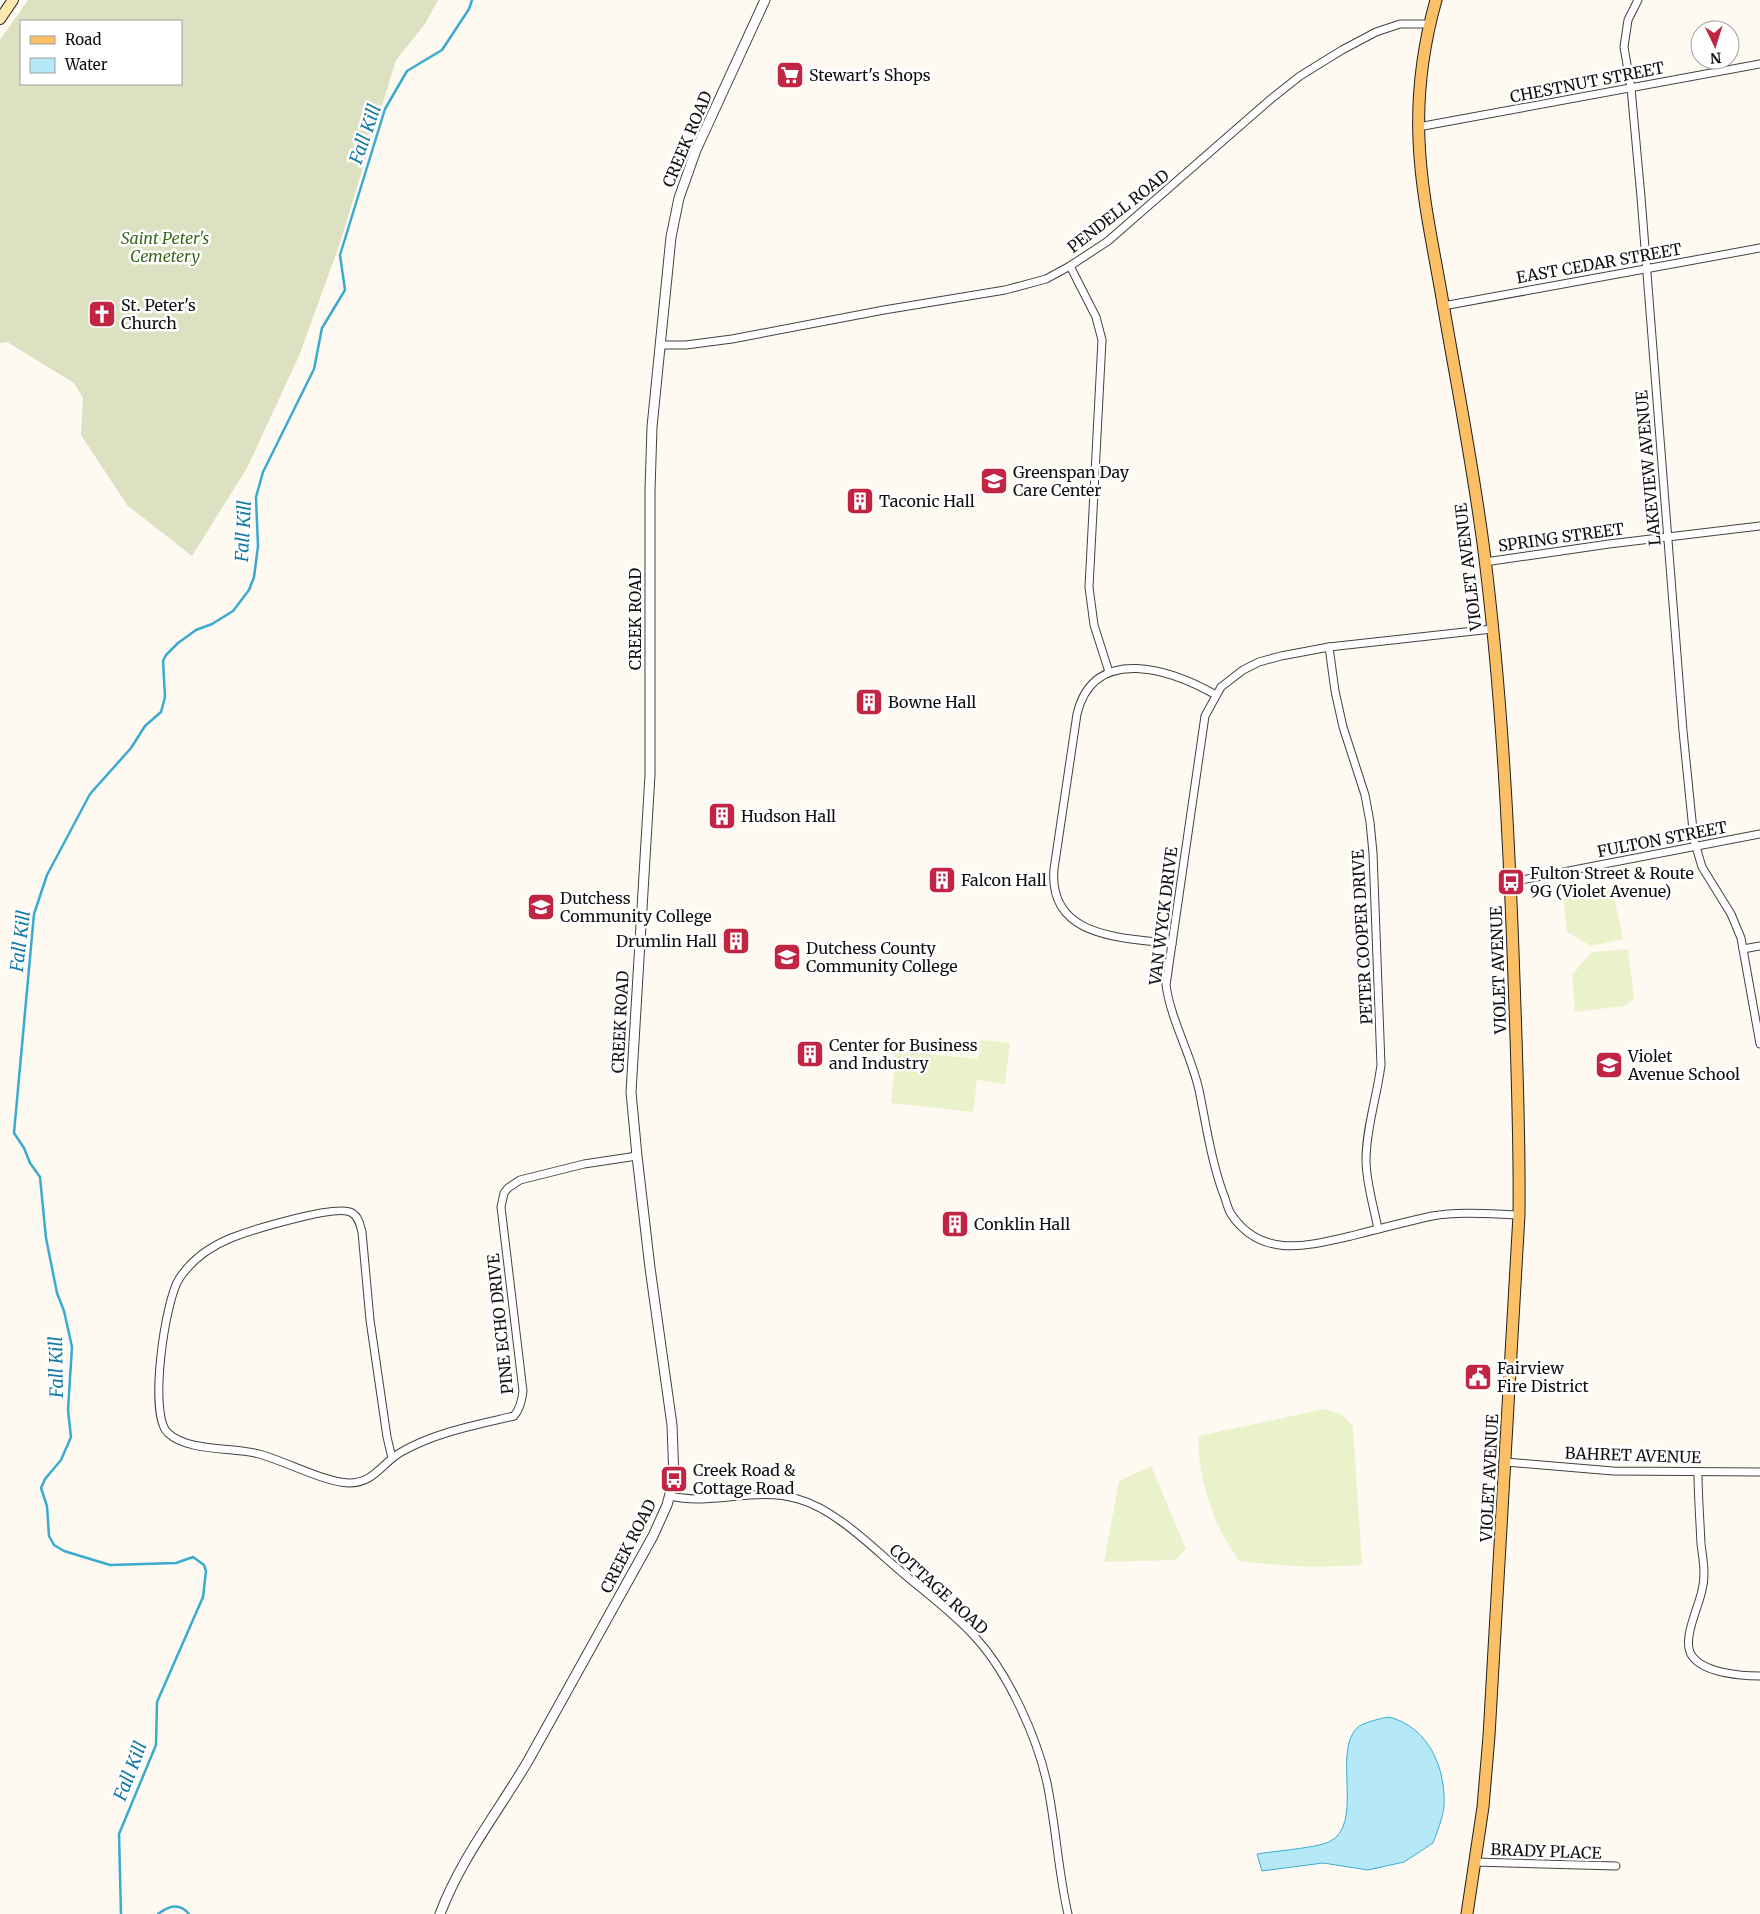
<svg xmlns="http://www.w3.org/2000/svg" width="1760" height="1914" font-family="Merriweather,serif">
	<style>
		.cemetery { fill: #dce2c1; fill-rule: evenodd }
		.pitch { fill: #eaf2cb }
		.water { fill: #b5e9f7; stroke: #3aabd0 }
		.lines { fill: none; stroke-linecap: round; stroke-linejoin: round }
		.stream { stroke: #3aabd0; stroke-width: 2.5 }
		.minor-casing { stroke: #424242; stroke-width: 9 }
		.tertiary-casing { stroke: #424242; stroke-width: 11 }
		.secondary-casing { stroke: #313131; stroke-width: 12 }
		.primary-casing { stroke: #202020; stroke-width: 13 }
		.minor { stroke: #fff; stroke-width: 7 }
		.tertiary { stroke: #fff; stroke-width: 9 }
		.secondary { stroke: #ffe9ac; stroke-width: 10 }
		.primary { stroke: #fbc066; stroke-width: 11 }
		.labels { text-anchor: middle; dominant-baseline: central; stroke-width: 5; stroke-linejoin: round; paint-order: stroke }
		.poi-label { font-size: 16px; fill: #0f0f0f; stroke: #fff; text-anchor: start }
		.street-label { font-size: 16px; fill: #0f0f0f; stroke: #fff }
		.park-label { font-size: 16px; font-style: italic; fill: #38691d; stroke: #fff }
		.water-label { font-size: 18px; font-style: italic; fill: #157ba4; stroke: #fff }
	</style>
	<rect width="100%" height="100%" fill="#fffaf1"/>
	<path class="cemetery" d="M28,0H438L425,24L396,60L339,246L299,356L247,468L192,556L127,505L81,435L83,398L74,383L7,342L0,343V40ZM21,21H181V84H21Z"/>
	<g class="pitch">
		<path d="M1606,888L1613,892L1623,939L1591,946L1567,932L1563,896Z"/>
		<path d="M1628,949L1634,999L1624,1006L1575,1012L1572,975L1592,952Z"/>
		<path d="M981,1040L1010,1043L1005,1084L977,1080L973,1112L891,1103L896,1051L978,1059Z"/>
		<path d="M1324,1409L1341,1414L1353,1426L1362,1565C1319,1568 1282,1566 1239,1561C1233,1550 1224,1539 1219,1527C1208,1504 1196,1462 1199,1436Z"/>
		<path d="M1151,1466L1186,1549L1175,1560L1104,1562L1119,1481Z"/>
	</g>
	<path class="water" d="M1389,1717C1428,1727 1446,1767 1444,1806C1443,1818 1437,1832 1433,1843L1404,1862L1368,1870L1323,1863L1262,1871L1257,1854C1275,1851 1315,1848 1329,1842C1365,1825 1332,1752 1357,1728C1361,1723 1382,1718 1389,1717Z"/>
	<g class="lines">
		<g class="stream">
			<path d="M121,1914L119,1834L156,1745L157,1702L203,1597L206,1571L204,1565L193,1557L176,1563L110,1565L64,1551L54,1545L49,1536L47,1506L41,1488L45,1479L61,1460L71,1437L68,1410L72,1347L64,1311L57,1293L46,1238L40,1177L30,1163L24,1148L14,1133L34,914L47,875L90,794L131,748L145,726L161,712L165,697L163,661L166,655L178,643L196,630L212,624L233,611L249,590L254,577L258,546L256,497L263,472L314,369L322,328L345,290L340,255L385,109L407,71L442,50L469,9L472,0"/>
			<path d="M158,1914C169,1906 179,1902 189,1914"/>
		</g>
		<g class="minor-casing">
			<g id="minor">
				<path d="M1638,0L1628,20L1624,47L1631,88L1641,197L1683,731L1694,840L1702,867L1731,914L1741,938L1760,1044"/>
				<path d="M1418,127L1760,64"/>
				<path d="M1070,266L1096,317L1102,340L1089,587L1094,625L1109,672"/>
				<path d="M1443,306L1760,248"/>
				<path d="M661,345H686L732,339L884,310L1005,290L1046,279L1070,266L1108,241L1271,99L1300,76L1342,50L1376,32L1400,24H1430"/>
				<path d="M1485,562L1609,544L1760,526"/>
				<path d="M1492,629L1329,647L1281,656L1259,662L1243,670L1221,687L1205,716L1166,985C1171,1021 1191,1054 1199,1090C1206,1124 1211,1160 1223,1193C1226,1199 1227,1208 1231,1214C1261,1259 1307,1246 1351,1236C1378,1229 1405,1222 1432,1216C1460,1211 1490,1214 1519,1215"/>
				<path d="M1329,647L1335,691L1343,727L1365,795L1370,822L1373,853L1381,1065C1377,1097 1366,1128 1366,1160C1366,1183 1374,1207 1378,1229"/>
				<path d="M1511,882L1760,834"/>
				<path d="M1172,944C1123,937 1048,939 1054,869L1077,714C1094,643 1172,670 1216,695"/>
				<path d="M1743,949L1760,946"/>
				<path d="M392,1458L387,1437L370,1320L362,1232C360,1225 359,1217 352,1213C338,1203 249,1231 231,1238C209,1247 192,1259 179,1279C165,1301 148,1415 168,1433C188,1452 233,1447 259,1454C285,1461 324,1482 349,1483C375,1483 382,1462 403,1451C437,1432 476,1425 514,1416C520,1409 522,1400 523,1391L501,1207L504,1193L508,1188L520,1180L584,1164L637,1156"/>
				<path d="M1506,1462L1613,1471L1760,1472"/>
				<path d="M1698,1472C1698,1496 1700,1520 1701,1544C1703,1559 1706,1575 1702,1590C1699,1607 1681,1640 1692,1656C1704,1673 1741,1676 1760,1676"/>
				<path d="M670,1496C712,1506 756,1486 798,1499C834,1509 869,1544 897,1568C923,1591 953,1612 976,1638C1008,1673 1037,1737 1047,1783C1056,1826 1058,1871 1068,1914"/>
				<path d="M1475,1862L1616,1866"/>
			</g>
		</g>
		<g class="tertiary-casing">
			<path id="tertiary" d="M440,1914C461,1858 498,1812 528,1761L653,1536L667,1505L674,1479L672,1425L650,1268L637,1156L631,1092L650,775V490L652,427L671,237L679,198L696,150L765,0"/>
		</g>
		<g class="secondary-casing">
			<path id="secondary" d="M0,19L13,0"/>
		</g>
		<g class="primary-casing">
			<path id="primary" d="M1436,0C1423,46 1417,92 1419,140C1421,191 1432,241 1441,292C1456,381 1474,469 1485,559C1501,689 1508,820 1513,951C1516,1039 1520,1127 1519,1215L1489,1736L1483,1807L1467,1914"/>
		</g>
		<use href="#minor" class="minor"/>
		<use href="#tertiary" class="tertiary"/>
		<use href="#secondary" class="secondary"/>
		<use href="#primary" class="primary"/>
	</g>
	<defs>
		<g id="supermarket-square" transform="scale(1.4375)"><rect x="-9" y="-9" width="18" height="18" rx="4" fill="#c22443" stroke="#fff"/><path d="M-6-5.5h2.5l.6 2H6L4.5 2H-2.5L-4.4-4H-6ZM-1.5 3.2a1.3 1.3 0 1 0 .1 0ZM3 3.2a1.3 1.3 0 1 0 .1 0Z" fill="#fff"/></g>
		<g id="church-square" transform="scale(1.4375)"><rect x="-9" y="-9" width="18" height="18" rx="4" fill="#c22443" stroke="#fff"/><path d="M-1.2-6h2.4v3.5h3.3v2.4h-3.3V6h-2.4V-.1h-3.3v-2.4h3.3Z" fill="#fff"/></g>
		<g id="school-square" transform="scale(1.4375)"><rect x="-9" y="-9" width="18" height="18" rx="4" fill="#c22443" stroke="#fff"/><path d="M0-5L7-2L0 1L-7-2ZM-4 1L0 2.5L4 1V4Q0 6-4 4Z" fill="#fff"/></g>
		<g id="building-square" transform="scale(1.4375)"><rect x="-9" y="-9" width="18" height="18" rx="4" fill="#c22443" stroke="#fff"/><path d="M-4-6H4V6H1V3H-1V6H-4ZM-2.5-4.3h1.7v1.8h-1.7ZM.8-4.3h1.7v1.8H.8ZM-2.5-1h1.7V.8h-1.7ZM.8-1h1.7V.8H.8Z" fill="#fff"/></g>
		<g id="bus-square" transform="scale(1.4375)"><rect x="-9" y="-9" width="18" height="18" rx="4" fill="#c22443" stroke="#fff"/><path d="M-5-6H5V4H4V6H2V4H-2V6H-4V4H-5ZM-3.5-4V0h7V-4ZM-3.5 1.2v1.5H-2V1.2ZM2 1.2v1.5H3.5V1.2Z" fill="#fff"/></g>
		<g id="university-square" transform="scale(1.4375)"><rect x="-9" y="-9" width="18" height="18" rx="4" fill="#c22443" stroke="#fff"/><path d="M0-5L7-2L0 1L-7-2ZM-4 1L0 2.5L4 1V4Q0 6-4 4Z" fill="#fff"/></g>
		<g id="civic-square" transform="scale(1.4375)"><rect x="-9" y="-9" width="18" height="18" rx="4" fill="#c22443" stroke="#fff"/><path d="M-.6-6.5H3V-4.5H.6V-3L4-1V1h2V6H-6V1h2V-1L-.6-3ZM-1.2 2.5V6h2.4V2.5Z" fill="#fff"/></g>
	</defs>
	<g fill-rule="evenodd">
		<use href="#supermarket-square" x="790" y="75"/>
		<use href="#church-square" x="102" y="314"/>
		<use href="#school-square" x="994" y="481"/>
		<use href="#building-square" x="860" y="501"/>
		<use href="#building-square" x="869" y="702"/>
		<use href="#building-square" x="722" y="816"/>
		<use href="#building-square" x="942" y="880"/>
		<use href="#bus-square" x="1511" y="882"/>
		<use href="#university-square" x="541" y="907"/>
		<use href="#building-square" x="736" y="941"/>
		<use href="#school-square" x="787" y="957"/>
		<use href="#building-square" x="810" y="1054"/>
		<use href="#school-square" x="1609" y="1065"/>
		<use href="#building-square" x="955" y="1224"/>
		<use href="#civic-square" x="1478" y="1377"/>
		<use href="#bus-square" x="674" y="1479"/>
	</g>
	<g class="labels">
		<g class="poi-label">
			<text x="809" y="75">Stewart's Shops</text>
			<text x="121" y="305">St. Peter's<tspan x="121" dy="18">Church</tspan></text>
			<text x="1013" y="472">Greenspan Day<tspan x="1013" dy="18">Care Center</tspan></text>
			<text x="879" y="501">Taconic Hall</text>
			<text x="888" y="702">Bowne Hall</text>
			<text x="741" y="816">Hudson Hall</text>
			<text x="1530" y="873">Fulton Street &amp; Route<tspan x="1530" dy="18">9G (Violet Avenue)</tspan></text>
			<text x="961" y="880">Falcon Hall</text>
			<text x="560" y="898">Dutchess<tspan x="560" dy="18">Community College</tspan></text>
			<text x="717" y="941" text-anchor="end">Drumlin Hall</text>
			<text x="806" y="948">Dutchess County<tspan x="806" dy="18">Community College</tspan></text>
			<text x="829" y="1045">Center for Business<tspan x="829" dy="18">and Industry</tspan></text>
			<text x="1628" y="1056">Violet<tspan x="1628" dy="18">Avenue School</tspan></text>
			<text x="974" y="1224">Conklin Hall</text>
			<text x="1497" y="1368">Fairview<tspan x="1497" dy="18">Fire District</tspan></text>
			<text x="693" y="1470">Creek Road &amp;<tspan x="693" dy="18">Cottage Road</tspan></text>
		</g>
		<g class="street-label">
			<text transform="translate(1587 82) rotate(-11)">CHESTNUT STREET</text>
			<text transform="translate(687 139) rotate(-67)">CREEK ROAD</text>
			<text transform="translate(1118 211) rotate(-38)">PENDELL ROAD</text>
			<text transform="translate(1599 263) rotate(-10)">EAST CEDAR STREET</text>
			<text transform="translate(1648 468) rotate(-95)">LAKEVIEW AVENUE</text>
			<text transform="translate(1561 537) rotate(-8)">SPRING STREET</text>
			<text transform="translate(1468 567) rotate(-97)">VIOLET AVENUE</text>
			<text transform="translate(635 619) rotate(-90)">CREEK ROAD</text>
			<text transform="translate(1662 839) rotate(-11)">FULTON STREET</text>
			<text transform="translate(1163 916) rotate(-83)">VAN WYCK DRIVE</text>
			<text transform="translate(1362 937) rotate(-93)">PETER COOPER DRIVE</text>
			<text transform="translate(1498 970) rotate(-92)">VIOLET AVENUE</text>
			<text transform="translate(620 1022) rotate(-87)">CREEK ROAD</text>
			<text transform="translate(500 1324) rotate(-96)">PINE ECHO DRIVE</text>
			<text transform="translate(1633 1455) rotate(2)">BAHRET AVENUE</text>
			<text transform="translate(1489 1478) rotate(-87)">VIOLET AVENUE</text>
			<text transform="translate(628 1546) rotate(-63)">CREEK ROAD</text>
			<text transform="translate(939 1589) rotate(42)">COTTAGE ROAD</text>
			<text transform="translate(1546 1851) rotate(2)">BRADY PLACE</text>
		</g>
		<g class="park-label">
			<text x="165" y="238">Saint Peter's<tspan x="165" dy="18">Cemetery</tspan></text>
		</g>
		<g class="water-label">
			<text transform="translate(365 134) rotate(-71)">Fall Kill</text>
			<text transform="translate(243 531) rotate(-87)">Fall Kill</text>
			<text transform="translate(20 941) rotate(-83)">Fall Kill</text>
			<text transform="translate(56 1367) rotate(-91)">Fall Kill</text>
			<text transform="translate(130 1771) rotate(-69)">Fall Kill</text>
		</g>
	</g>
	<rect x="20" y="20" width="162" height="65" fill="#ffffff" stroke="#9f9f9f"/>
	<rect x="30" y="36" width="25" height="8" fill="#fbc066" stroke="#9f9f9f"/>
	<text x="65" y="45" font-size="15" fill="#0f0f0f">Road</text>
	<rect x="30" y="58" width="25" height="15" fill="#b5e9f7" stroke="#9f9f9f"/>
	<text x="65" y="70" font-size="15" fill="#0f0f0f">Water</text>
	<g transform="translate(1715 45) rotate(176)"><circle r="24" fill="#ffffff" stroke="#9f9f9f"/>
	<path d="M0-4L9 19L0 12L-9 19Z" fill="#c22443"/>
	<text y="-8" font-size="14" font-weight="bold" text-anchor="middle" fill="#0f0f0f">N</text>
	</g>
</svg>
